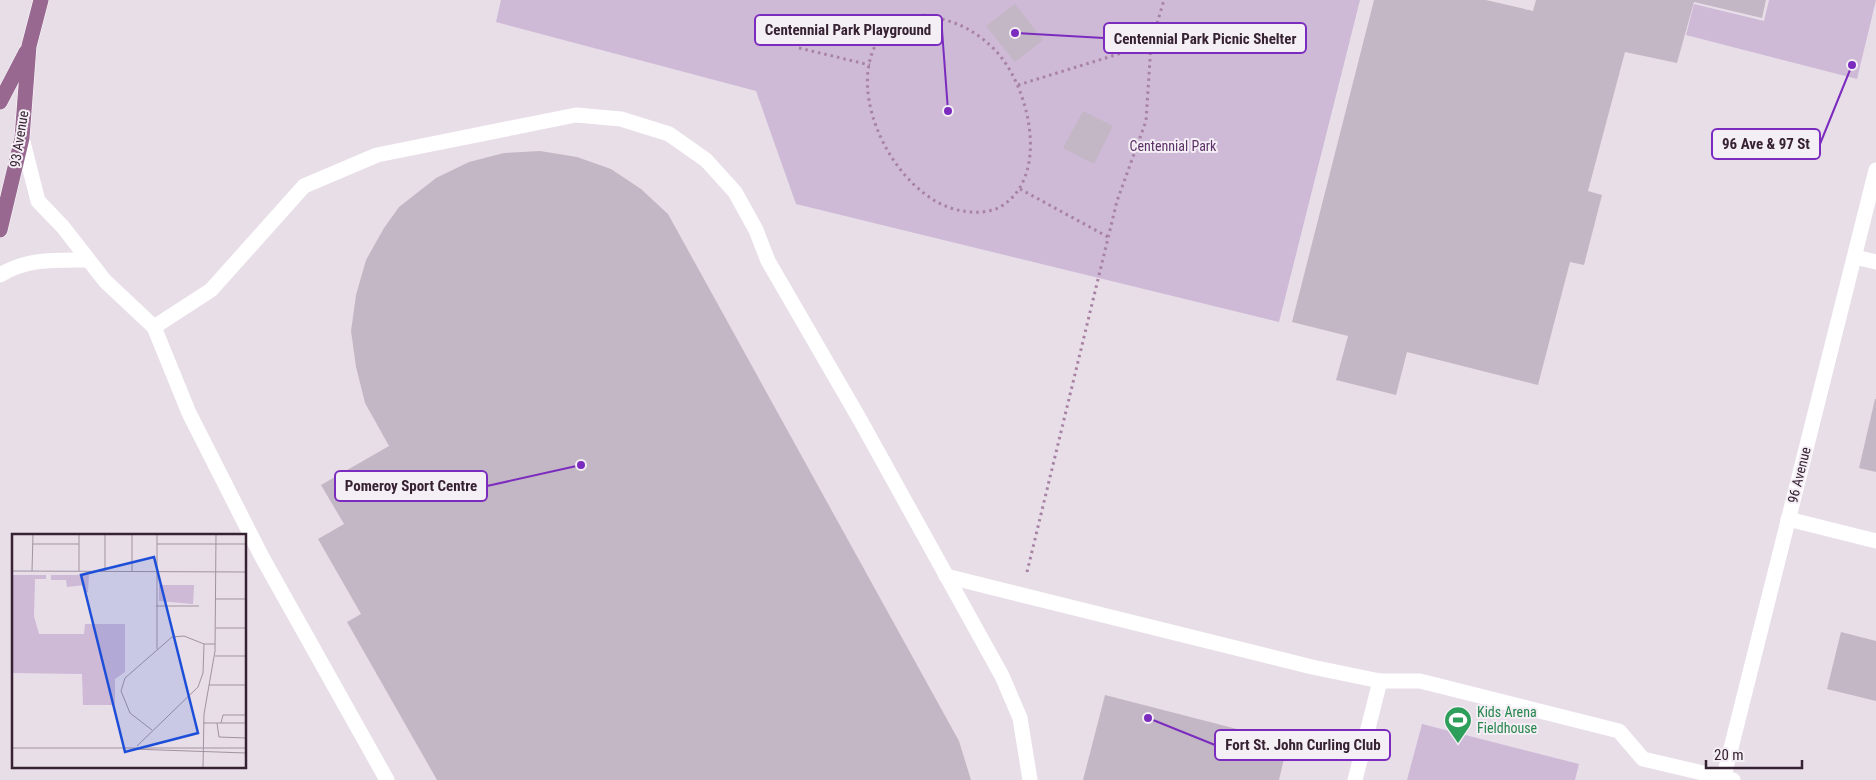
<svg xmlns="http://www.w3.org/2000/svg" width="1876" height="780" font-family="'Roboto Condensed',sans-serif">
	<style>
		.green { fill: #ceb9d7 }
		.building { fill: #c4b7c5 }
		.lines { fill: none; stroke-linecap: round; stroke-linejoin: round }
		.major-casing { stroke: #fff; stroke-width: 16 }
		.path { stroke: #a882a4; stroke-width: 3; stroke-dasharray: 2.5 4; stroke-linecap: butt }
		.minor { stroke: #fff; stroke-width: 15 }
		.major { stroke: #986891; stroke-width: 15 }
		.labels { text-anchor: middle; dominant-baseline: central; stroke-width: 4; stroke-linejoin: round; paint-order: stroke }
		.street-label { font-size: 14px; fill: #362233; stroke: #f4eef5 }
		.park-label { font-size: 14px; fill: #5c3167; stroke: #f4eef5 }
		.leisure-label { font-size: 14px; fill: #27864d; stroke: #f4eef5; text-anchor: start }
		.inset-road { fill: none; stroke: #a193a0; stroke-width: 1 }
		.view { fill: #1d4ed8; fill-opacity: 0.15; stroke: #1d4ed8; stroke-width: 2.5 }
		.inset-edge { fill: none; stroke: #362233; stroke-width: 2.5 }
		.leader { fill: none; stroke: #7b2cbf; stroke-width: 2 }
		.callout-dot { fill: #7b2cbf; stroke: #f4eef5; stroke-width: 2 }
		.callout { fill: #f4eef5; stroke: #7b2cbf; stroke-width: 2 }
		.callout-label { font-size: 15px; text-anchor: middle; font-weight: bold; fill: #362233 }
	</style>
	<rect width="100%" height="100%" fill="#e8dee8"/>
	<g class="green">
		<path d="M501,0H1360L1279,322L796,204L756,91L496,22Z"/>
		<path d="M1769,0H1876L1857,79L1686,35L1694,4L1764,21Z"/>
		<path d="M1422,724L1579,764L1575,780H1407Z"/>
	</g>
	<g class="building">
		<path d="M1374,0H1486L1533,11L1536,0H1766L1762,18L1694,2L1677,63L1625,52L1588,191L1602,195L1584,265L1570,262L1538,385L1407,352L1396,395L1336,380L1348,336L1292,322Z"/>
		<path d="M1015,4L1043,40L1015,62L986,26Z"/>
		<path d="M1083,111L1113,126L1094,164L1063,148Z"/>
		<path d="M540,151L577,157L611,169L641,189L668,214L959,741L971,780H437L347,622L361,614L318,539L344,524L321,485L389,446L365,403L356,367L351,331L356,295L366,260L384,228L399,207L436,178L469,162L504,153Z"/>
		<path d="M1875,399H1876V472L1859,468Z"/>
		<path d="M1841,632L1876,641V701L1827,689Z"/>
		<path d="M1105,695L1288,742L1279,780H1083Z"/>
	</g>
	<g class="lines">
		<g class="major-casing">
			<g id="major">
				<path d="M0,102L26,52"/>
				<path d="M0,230L22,138L29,46L41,0"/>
			</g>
		</g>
		<g class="path">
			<path d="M923,15C952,20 971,27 993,48C1029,83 1052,177 1000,207C989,213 974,213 963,211C892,201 828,68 897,21C903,17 915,16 923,15Z"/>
			<path d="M799,48L870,65"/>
			<path d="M1018,85L1151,44"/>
			<path d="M1020,189L1110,238"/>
			<path d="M1027,572L1117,201L1146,121L1151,44L1164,0"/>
		</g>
		<g class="minor">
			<path d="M22,138L38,201L63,227L105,281L154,327L189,413L262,557L387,780"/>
			<path d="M1855,257L1876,262"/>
			<path d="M0,275C28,258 57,260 88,260"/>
			<path d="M154,327L211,290L304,186L377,155L576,115L621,119L669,134L706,160L735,192L756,230L768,261L859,418L1002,676L1020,718L1030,780"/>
			<path d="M1788,519L1876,541"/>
			<path d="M946,576L1312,667L1380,681H1420L1619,731L1643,759L1733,780"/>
			<path d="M1355,780L1380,681"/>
			<path d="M1723,780L1876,170"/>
		</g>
		<use href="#major" class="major"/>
	</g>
	<defs>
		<g id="stadium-pin" transform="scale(1.4375)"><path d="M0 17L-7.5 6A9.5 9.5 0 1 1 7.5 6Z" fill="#2e9e5b" stroke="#f4eef5"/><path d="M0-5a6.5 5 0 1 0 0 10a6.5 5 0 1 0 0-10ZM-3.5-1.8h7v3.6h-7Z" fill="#fff"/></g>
	</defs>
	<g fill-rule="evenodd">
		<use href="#stadium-pin" x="1458" y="720"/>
	</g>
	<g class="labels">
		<g class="street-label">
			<text transform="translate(19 139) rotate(-81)">93 Avenue</text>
			<text transform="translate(1799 475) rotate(-76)">96 Avenue</text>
		</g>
		<g class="park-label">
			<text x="1173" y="146">Centennial Park</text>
		</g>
		<g class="leisure-label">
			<text x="1477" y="712">Kids Arena<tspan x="1477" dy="16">Fieldhouse</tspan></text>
		</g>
	</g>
	<g transform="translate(12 534)">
		<rect width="234" height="234" fill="#e8dee8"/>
		<path d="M0,41H34V45H23L22,82L27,100H72L73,90H113V138L103,145V171H71L70,140L0,139ZM39,41H77L76,58H73V51L55,53L54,46H39ZM147,51H182L181,70L147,67Z" fill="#ceb9d7"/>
		<path class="inset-road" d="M93,0V37M21,10H67M145,10H234M0,37L234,38M20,37L21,0M67,37V0M120,37V0M204,65H234M144,72H187M204,94H234M145,115V0M203,122H234M197,151H234M191,189H234M205,189L207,203L234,204M209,189L211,181H234M140,196L118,179L109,157L113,144L160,103L172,102L192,110H203M125,212L186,153L191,139L192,110M0,214H234M120,215L234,219M191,234L192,180L203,117L204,0"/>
		<path class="view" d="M142,23L186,199L113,218L69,41Z"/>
		<rect width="234" height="234" class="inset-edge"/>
	</g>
	<path class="leader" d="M948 111L942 30M1015 33L1104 38M1852 65L1820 144M581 465L487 486M1148 718L1215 745"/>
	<g class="callout-dot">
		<circle cx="948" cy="111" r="5"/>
		<circle cx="1015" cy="33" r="5"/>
		<circle cx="1852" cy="65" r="5"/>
		<circle cx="581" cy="465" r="5"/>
		<circle cx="1148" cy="718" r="5"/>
	</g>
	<g class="callout">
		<rect x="755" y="15" width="187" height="30" rx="5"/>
		<rect x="1104" y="23" width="202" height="30" rx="5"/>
		<rect x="1712" y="129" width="108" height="30" rx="5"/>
		<rect x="335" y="471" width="152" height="30" rx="5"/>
		<rect x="1215" y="730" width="175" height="30" rx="5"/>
	</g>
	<g class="callout-label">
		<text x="848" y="35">Centennial Park Playground</text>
		<text x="1205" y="44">Centennial Park Picnic Shelter</text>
		<text x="1766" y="149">96 Ave &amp; 97 St</text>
		<text x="411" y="491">Pomeroy Sport Centre</text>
		<text x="1303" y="750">Fort St. John Curling Club</text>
	</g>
	<path d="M1706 760v8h96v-8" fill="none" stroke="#362233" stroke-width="2.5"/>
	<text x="1714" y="760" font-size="15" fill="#362233" stroke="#f4eef5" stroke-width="4" paint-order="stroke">20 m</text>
</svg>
